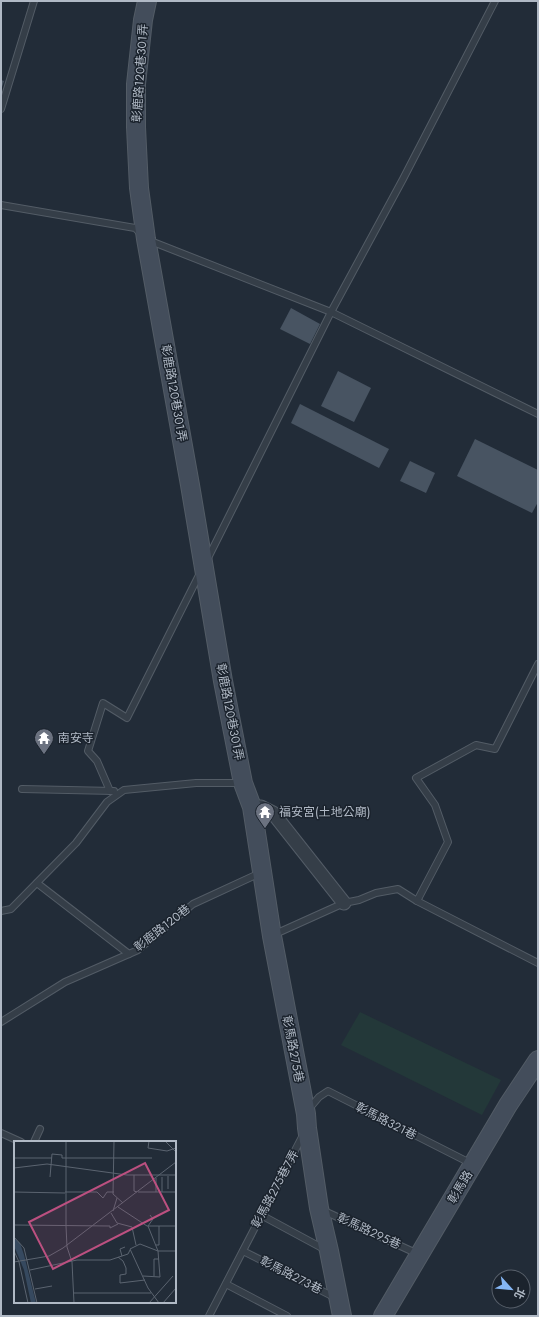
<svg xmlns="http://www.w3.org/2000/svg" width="539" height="1317" font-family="Jost,'Noto Sans TC',sans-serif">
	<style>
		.green { fill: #233839 }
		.building { fill: #485462 }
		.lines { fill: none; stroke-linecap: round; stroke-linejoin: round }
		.lane-casing { stroke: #535c66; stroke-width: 8 }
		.street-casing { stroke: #535c66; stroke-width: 15 }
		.secondary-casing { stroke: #535c66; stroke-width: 20 }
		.lane { stroke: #353e48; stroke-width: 6 }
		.street { stroke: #353e48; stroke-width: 13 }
		.secondary { stroke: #434d5b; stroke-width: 18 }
		.labels { text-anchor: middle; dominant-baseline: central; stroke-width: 3; stroke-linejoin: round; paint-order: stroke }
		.street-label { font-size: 12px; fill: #b0b9c5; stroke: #1b232d }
		.poi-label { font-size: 12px; fill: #b0b9c5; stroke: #1b232d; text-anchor: start }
		.inset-road { fill: none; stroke: #5b6470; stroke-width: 1 }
		.view { fill: #bc5080; fill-opacity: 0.15; stroke: #bc5080; stroke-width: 2 }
		.inset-edge { fill: none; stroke: #b0b9c5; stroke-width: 2 }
	</style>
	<rect width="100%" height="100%" fill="#222c38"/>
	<path class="green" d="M360,1012L501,1080L482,1115L341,1045Z"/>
	<g class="building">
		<path d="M1,80L4,81L1,90Z"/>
		<path d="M291,308L320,324L310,344L280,329Z"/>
		<path d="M338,371L371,388L354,422L321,406Z"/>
		<path d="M300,404L389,449L379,468L291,423Z"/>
		<path d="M475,439L538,470V502L532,513L457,476Z"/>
		<path d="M410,461L435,473L426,493L400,481Z"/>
	</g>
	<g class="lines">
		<g class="lane-casing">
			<g id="lane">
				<path d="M1,109L34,1"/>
				<path d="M1,205L135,228L141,234"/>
				<path d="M148,240L331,312L538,414"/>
				<path d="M207,560L331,312L403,179L495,1"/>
				<path d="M22,789L114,791"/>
				<path d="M110,791L97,761L88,751L103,703L127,718L200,573"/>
				<path d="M37,883L129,954"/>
				<path d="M417,901L448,842L435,805L416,778L476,745L495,749L538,664"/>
				<path d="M1,911L11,909L76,843L107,802L124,790L196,783H241"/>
				<path d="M273,935L344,903L359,900L376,893L398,889L417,901L538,963"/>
				<path d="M1,1022L65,982L138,950L193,904L260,873"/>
				<path d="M308,1110L319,1097L328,1091L472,1164"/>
				<path d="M1,1133L21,1142"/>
				<path d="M34,1142L40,1129"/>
				<path d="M322,1210L418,1254"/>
				<path d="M261,1215L324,1249"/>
				<path d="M243,1251L334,1297"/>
				<path d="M226,1284L287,1316"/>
				<path d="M209,1316L303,1135"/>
			</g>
		</g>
		<g class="street-casing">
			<path id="street" d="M252,807H261L273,813L344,903"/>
		</g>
		<g class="secondary-casing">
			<g id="secondary">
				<path d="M147,1L143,20L136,84V127L139,188L146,239L190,485L223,681L243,783L252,807L272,936L306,1114L307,1128L319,1208L329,1251L342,1316"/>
				<path d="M383,1316L508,1105L538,1060"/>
			</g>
		</g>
		<use href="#lane" class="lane"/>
		<use href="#street" class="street"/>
		<use href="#secondary" class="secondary"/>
	</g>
	<defs>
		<g id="temple-pin" transform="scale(1)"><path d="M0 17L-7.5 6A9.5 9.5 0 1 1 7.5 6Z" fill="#6b7280" stroke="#1b232d"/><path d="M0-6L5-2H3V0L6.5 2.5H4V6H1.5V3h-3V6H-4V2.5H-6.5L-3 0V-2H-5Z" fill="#fff"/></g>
	</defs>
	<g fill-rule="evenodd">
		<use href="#temple-pin" x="44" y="738"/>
		<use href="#temple-pin" x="265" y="812"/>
	</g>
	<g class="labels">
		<g class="street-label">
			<text transform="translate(140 73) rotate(-86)">彰鹿路120巷301弄</text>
			<text transform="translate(174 393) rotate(80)">彰鹿路120巷301弄</text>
			<text transform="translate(230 712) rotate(79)">彰鹿路120巷301弄</text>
			<text transform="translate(162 928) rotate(-38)">彰鹿路120巷</text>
			<text transform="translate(293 1049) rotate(79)">彰馬路275巷</text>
			<text transform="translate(386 1121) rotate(27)">彰馬路321巷</text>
			<text transform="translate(460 1187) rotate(-59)">彰馬路</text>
			<text transform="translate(275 1189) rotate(-62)">彰馬路275巷7弄</text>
			<text transform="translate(369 1231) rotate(25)">彰馬路295巷</text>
			<text transform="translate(291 1275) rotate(27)">彰馬路273巷</text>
		</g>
		<g class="poi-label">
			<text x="58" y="738">南安寺</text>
			<text x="279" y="812">福安宮(土地公廟)</text>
		</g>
	</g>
	<g transform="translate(14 1141)">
		<rect width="162" height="162" fill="#222c38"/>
		<path d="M0,97L6,102L10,114L22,162H17L10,129L0,105Z" fill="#36495f"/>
		<path class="inset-road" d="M52,0V85L53,106L58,121L60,162M100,0L99,53L109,62M135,0L134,7L153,10L162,7M151,0L162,11M0,17H38M0,27L33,23L113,34H162M120,34V50L123,51M36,36L38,13L48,14V17H138M154,48V35M0,51L51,52M51,51H83L89,57L93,51H100M124,51H162M142,51V37M148,51V36M104,66L133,85H162M99,70L103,57M97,72L103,82L118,86L122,104M0,84L96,85V87L104,83M0,96L10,107L23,162M142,104H145V85M0,110L5,121L14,162M108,115L106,108L111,106M104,116L109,120L112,127V133L106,134V142L131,139M0,121L35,115L49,107L162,21M16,129L63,119H96L114,113L116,109M129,135L146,136L144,110L134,85L139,78L136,74M140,135V118H145M21,148L38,145M59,152H137M135,162L159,135M145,162L134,147L116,108L126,103L144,110H162M149,162L162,147"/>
		<path class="view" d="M131,22L155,69L39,128L15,81Z"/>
		<rect width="162" height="162" class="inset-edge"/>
	</g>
	<rect width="539" height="1317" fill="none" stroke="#b0b9c5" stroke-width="4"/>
	<g transform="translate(511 1289) rotate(117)"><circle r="19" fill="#1b232d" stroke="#575f6a"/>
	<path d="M0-3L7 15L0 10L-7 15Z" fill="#85b6f4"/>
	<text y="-6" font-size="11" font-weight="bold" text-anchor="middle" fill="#b0b9c5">北</text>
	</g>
</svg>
